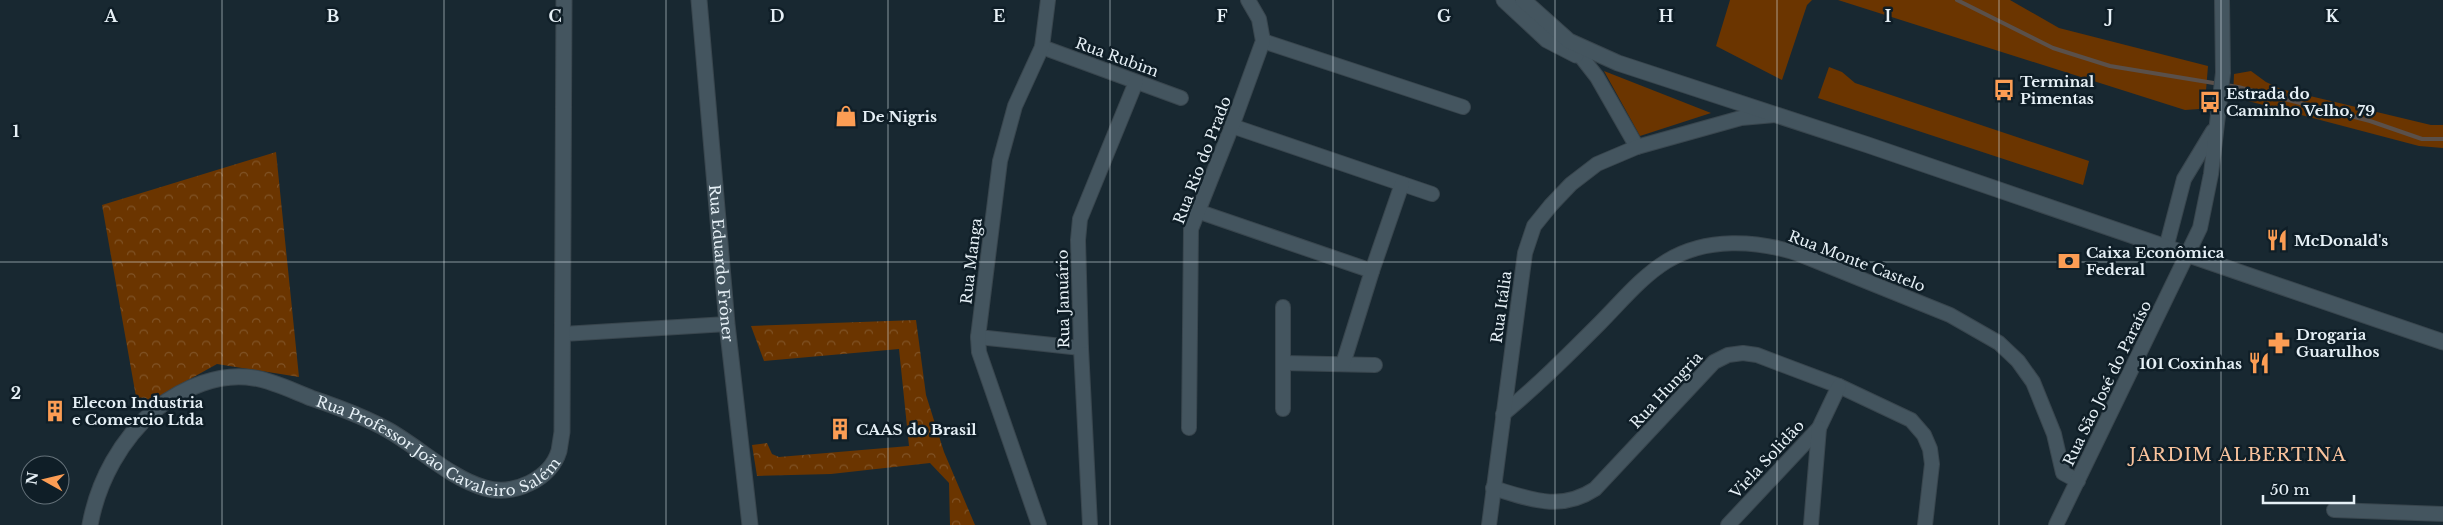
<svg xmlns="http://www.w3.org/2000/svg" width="2443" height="525" font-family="'Libre Baskerville',serif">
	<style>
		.green { fill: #6b3500 }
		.forest { fill: url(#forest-crowns) }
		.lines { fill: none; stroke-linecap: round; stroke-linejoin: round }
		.stream { stroke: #5a504a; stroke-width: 4 }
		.street-casing { stroke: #39464e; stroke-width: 16 }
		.secondary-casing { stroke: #39464e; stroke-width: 17 }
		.street { stroke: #44555f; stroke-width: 14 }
		.secondary { stroke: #44555f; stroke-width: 15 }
		.grid { fill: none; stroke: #e6f0f6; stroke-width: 1; stroke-opacity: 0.55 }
		.labels { text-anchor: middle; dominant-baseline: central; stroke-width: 5; stroke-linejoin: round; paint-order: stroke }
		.street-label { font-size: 15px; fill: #e6f0f6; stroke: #0f1e27 }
		.poi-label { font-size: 15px; font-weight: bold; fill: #e6f0f6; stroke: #0f1e27; text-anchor: start }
		.quarter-label { font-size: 18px; letter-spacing: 1px; fill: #f9c39d; stroke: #0f1e27 }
		.grid-label { font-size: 16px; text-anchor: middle; font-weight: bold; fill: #e6f0f6; stroke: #0f1e27; stroke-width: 5; stroke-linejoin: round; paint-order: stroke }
	</style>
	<defs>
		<pattern id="forest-crowns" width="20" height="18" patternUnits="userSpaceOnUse" patternTransform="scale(1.25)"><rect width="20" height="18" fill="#6b3500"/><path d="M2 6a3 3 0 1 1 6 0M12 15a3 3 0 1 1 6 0" fill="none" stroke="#805326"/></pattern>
	</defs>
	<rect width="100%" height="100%" fill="#182831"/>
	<g class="green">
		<path d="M1730,0H1812L1807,5L1782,80L1716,46Z"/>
		<path d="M1838,0H2010L2059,28L2208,66L2205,103L2199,109L2185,110Z"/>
		<path d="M1829,67L1842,72L1855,83L2089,161L2083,185L1818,98Z"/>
		<path d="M1604,71L1711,113L1640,136Z"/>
		<path d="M2251,71L2266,82L2281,89L2431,125H2443V148L2419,146L2233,97L2234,74Z"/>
	</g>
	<g class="forest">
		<path d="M276,152L299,377L217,364L138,408L102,205Z"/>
		<path d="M916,320L926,395L944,452L975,525H950L949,483L930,463L831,474L757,476L752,445L767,443L772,454L779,457L909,446L899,349L764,361L751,326Z"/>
	</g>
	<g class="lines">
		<path class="stream" d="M1957,0L2053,48L2110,66L2238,87L2370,121L2422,139H2443"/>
		<g class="street-casing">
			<g id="street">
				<path d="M1263,41L1463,107"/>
				<path d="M1572,45L1597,77L1637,147"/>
				<path d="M1042,47L1181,98"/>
				<path d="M1232,126L1432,194"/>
				<path d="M1197,211L1372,271"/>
				<path d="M2166,248L2184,179L2213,131"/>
				<path d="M563,334L727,324"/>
				<path d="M978,337L1081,348"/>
				<path d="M1283,363L1375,365"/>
				<path d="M1343,364L1372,271L1402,184"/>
				<path d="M1283,409V307"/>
				<path d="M1503,414C1537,386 1568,355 1600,323C1621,302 1641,277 1667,261C1706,237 1757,240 1799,254L1950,315L1999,343L2018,361L2033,382L2054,434L2063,473L2078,481"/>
				<path d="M1189,428L1191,229L1232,126L1263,41L1259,19L1248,0"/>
				<path d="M1493,488C1530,499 1560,512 1595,489L1714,362L1728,355L1743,353L1757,355L1839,386L1911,420L1924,435L1930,449L1932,464L1925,525"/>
				<path d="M2334,510L2443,514"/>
				<path d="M1039,525L979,352L978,337L1000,161L1015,106L1042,47L1048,0"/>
				<path d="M1090,525L1081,348L1078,240L1080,219L1136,82"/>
				<path d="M1489,525L1525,253L1534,226L1551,205L1571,184L1597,164L1637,147L1741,118L1775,115"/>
				<path d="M1728,525L1819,428L1839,386"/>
				<path d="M1811,525L1819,428"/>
				<path d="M2056,525L2200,228L2211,174L2223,73L2222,0"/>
			</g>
		</g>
		<g class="secondary-casing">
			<g id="secondary">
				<path id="s1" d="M699,0L727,324L750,525"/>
				<path d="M1504,0L1547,40L1576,55"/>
				<path d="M1523,0L1569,41L1618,63L1868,145L2443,342"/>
				<path id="s2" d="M90,525C98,481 121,439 156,409C183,388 219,372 254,378C273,381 293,391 311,398C338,407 363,416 388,430C420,448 450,478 485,488C513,496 550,480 559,451C560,445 561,438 562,432L564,0"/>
			</g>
		</g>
		<use href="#street" class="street"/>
		<use href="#secondary" class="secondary"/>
	</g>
	<path class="grid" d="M222,0V525M444,0V525M666,0V525M888,0V525M1110,0V525M1333,0V525M1555,0V525M1777,0V525M1999,0V525M2221,0V525M0,262H2443"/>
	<defs>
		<g id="bus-bare" transform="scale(1.725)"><path d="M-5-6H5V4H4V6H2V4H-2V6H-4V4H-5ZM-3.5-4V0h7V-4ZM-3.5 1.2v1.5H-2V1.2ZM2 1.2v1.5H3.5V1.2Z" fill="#fc9d54" stroke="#0f1e27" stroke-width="2.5" paint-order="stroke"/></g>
		<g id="shop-bare" transform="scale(1.725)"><path d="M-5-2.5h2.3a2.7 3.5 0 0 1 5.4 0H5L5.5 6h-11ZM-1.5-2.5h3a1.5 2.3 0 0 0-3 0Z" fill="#fc9d54" stroke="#0f1e27" stroke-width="2.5" paint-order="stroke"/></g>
		<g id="restaurant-bare" transform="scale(1.725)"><path d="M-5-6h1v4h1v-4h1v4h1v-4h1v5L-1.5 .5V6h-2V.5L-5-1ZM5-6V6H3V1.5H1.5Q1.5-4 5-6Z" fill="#fc9d54" stroke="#0f1e27" stroke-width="2.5" paint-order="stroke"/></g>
		<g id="bank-bare" transform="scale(1.725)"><path d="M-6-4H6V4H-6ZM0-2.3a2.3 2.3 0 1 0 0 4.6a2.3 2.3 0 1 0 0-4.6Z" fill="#fc9d54" stroke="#0f1e27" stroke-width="2.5" paint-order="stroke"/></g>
		<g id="pharmacy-bare" transform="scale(1.725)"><path d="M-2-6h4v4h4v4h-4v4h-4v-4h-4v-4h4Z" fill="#fc9d54" stroke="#0f1e27" stroke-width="2.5" paint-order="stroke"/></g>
		<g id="building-bare" transform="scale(1.725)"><path d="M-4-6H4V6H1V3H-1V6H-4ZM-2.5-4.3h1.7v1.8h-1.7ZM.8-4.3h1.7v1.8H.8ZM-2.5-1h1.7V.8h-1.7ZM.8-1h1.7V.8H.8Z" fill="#fc9d54" stroke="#0f1e27" stroke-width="2.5" paint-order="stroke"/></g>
	</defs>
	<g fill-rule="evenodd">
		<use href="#bus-bare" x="2004" y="90"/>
		<use href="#bus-bare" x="2210" y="102"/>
		<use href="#shop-bare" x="846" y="116"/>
		<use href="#restaurant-bare" x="2277" y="240"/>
		<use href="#bank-bare" x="2069" y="261"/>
		<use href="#pharmacy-bare" x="2279" y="343"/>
		<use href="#restaurant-bare" x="2259" y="363"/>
		<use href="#building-bare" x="55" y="411"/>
		<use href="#building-bare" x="840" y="429"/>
	</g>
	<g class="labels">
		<g class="street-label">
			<text transform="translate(1117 57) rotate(20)">Rua Rubim</text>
			<text transform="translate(1202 160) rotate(-69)">Rua Rio do Prado</text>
			<text transform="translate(971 261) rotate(-83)">Rua Manga</text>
			<text transform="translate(1857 261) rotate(21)">Rua Monte Castelo</text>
			<text stroke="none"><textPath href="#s1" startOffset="264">Rua Eduardo Frôner</textPath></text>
			<text transform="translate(1063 299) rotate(-91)">Rua Januário</text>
			<text transform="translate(1501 307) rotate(-82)">Rua Itália</text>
			<text transform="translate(2107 383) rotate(-64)">Rua São José do Paraíso</text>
			<text transform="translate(1666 390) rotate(-47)">Rua Hungria</text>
			<text stroke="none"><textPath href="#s2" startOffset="445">Rua Professor João Cavaleiro Salém</textPath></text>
			<text transform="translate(1767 459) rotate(-47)">Viela Solidão</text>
		</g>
		<g class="poi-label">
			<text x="2020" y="81">Terminal<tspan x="2020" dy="17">Pimentas</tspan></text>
			<text x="2226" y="93">Estrada do<tspan x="2226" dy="17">Caminho Velho, 79</tspan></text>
			<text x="862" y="116">De Nigris</text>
			<text x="2294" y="240">McDonald's</text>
			<text x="2086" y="252">Caixa Econômica<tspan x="2086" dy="17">Federal</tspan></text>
			<text x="2296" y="334">Drogaria<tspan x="2296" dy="17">Guarulhos</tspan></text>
			<text x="2242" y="363" text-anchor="end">101 Coxinhas</text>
			<text x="72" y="402">Elecon Industria<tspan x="72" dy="17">e Comercio Ltda</tspan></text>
			<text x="856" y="429">CAAS do Brasil</text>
		</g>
		<g class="quarter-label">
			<text x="2238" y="455">JARDIM ALBERTINA</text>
		</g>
	</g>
	<g class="grid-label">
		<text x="111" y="22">A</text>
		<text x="333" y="22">B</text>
		<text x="555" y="22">C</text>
		<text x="777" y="22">D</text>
		<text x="999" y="22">E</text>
		<text x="1222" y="22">F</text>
		<text x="1444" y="22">G</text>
		<text x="1666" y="22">H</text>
		<text x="1888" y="22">I</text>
		<text x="2110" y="22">J</text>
		<text x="2332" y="22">K</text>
		<text x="16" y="137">1</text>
		<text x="16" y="399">2</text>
	</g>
	<g transform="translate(45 480) rotate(278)"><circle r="24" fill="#0f1e27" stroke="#65727a"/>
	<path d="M0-4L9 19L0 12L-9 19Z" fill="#fc9d54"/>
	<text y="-8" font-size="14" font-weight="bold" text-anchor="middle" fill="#e6f0f6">N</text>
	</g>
	<path d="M2263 495v8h91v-8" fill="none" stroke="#e6f0f6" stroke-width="2.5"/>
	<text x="2270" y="495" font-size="15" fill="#e6f0f6" stroke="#0f1e27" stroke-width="4" paint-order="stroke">50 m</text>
</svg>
